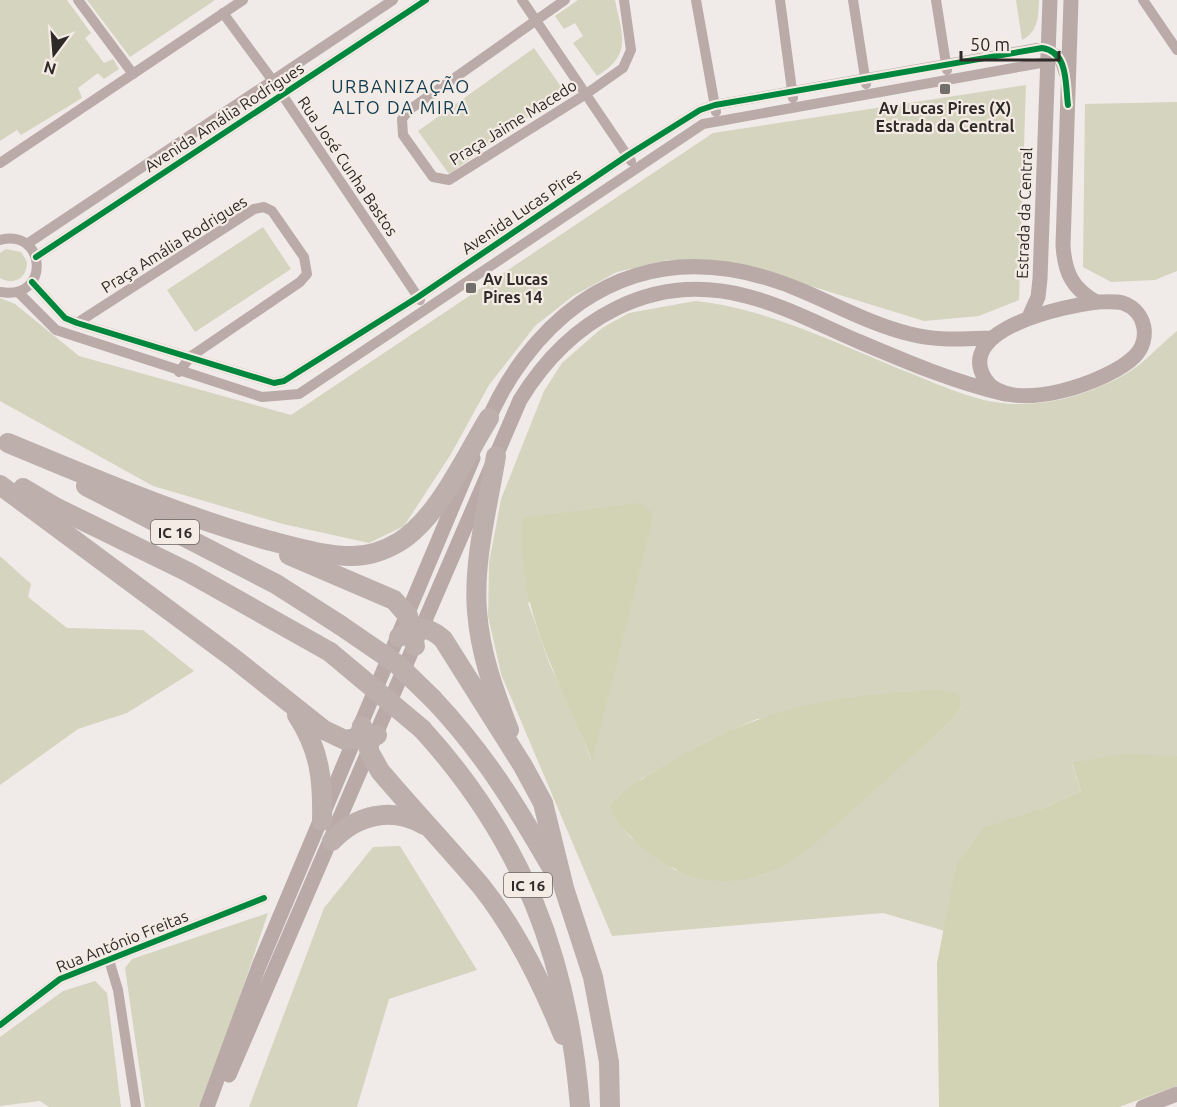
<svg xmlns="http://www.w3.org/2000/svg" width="1177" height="1107" font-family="Ubuntu,sans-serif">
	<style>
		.green { fill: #d4d4bf; fill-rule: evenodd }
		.forest { fill: #d2d3b4 }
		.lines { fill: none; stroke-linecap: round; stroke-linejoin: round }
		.street { stroke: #baaaa8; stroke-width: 10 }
		.secondary { stroke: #b9aaa7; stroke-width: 15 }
		.highway { stroke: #bdb0ac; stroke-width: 20 }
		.highway-bridge { stroke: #bdb0ac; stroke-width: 20 }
		.cycleway-casing { stroke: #f3ebe4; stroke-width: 10 }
		.cycleway { stroke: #00873e; stroke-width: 6 }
		.poi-dot { fill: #726e6b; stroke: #f3ebe4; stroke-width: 2 }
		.labels { text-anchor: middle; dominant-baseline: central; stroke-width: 4.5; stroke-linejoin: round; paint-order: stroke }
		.shield { fill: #f3ebe4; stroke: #696460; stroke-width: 1.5 }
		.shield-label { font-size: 15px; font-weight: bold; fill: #2e2a28 }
		.poi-label { font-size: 16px; font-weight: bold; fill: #2e2a28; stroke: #f3ebe4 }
		.street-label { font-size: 16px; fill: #2e2a28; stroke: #f3ebe4 }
		.neighbourhood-label { font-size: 18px; letter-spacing: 1.5px; fill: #113c52; stroke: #f3ebe4 }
	</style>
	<rect width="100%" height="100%" fill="#f0ebe8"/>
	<g class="green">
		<path d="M0,0H67L91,33L85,38L104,63L113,59L119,69L104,79L98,73L78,88L82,98L21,135L17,130L0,141Z"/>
		<path d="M87,0H215L130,57Z"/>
		<path d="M578,0H615C622,36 633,54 597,76L573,43L583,36L575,23L564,29L555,16Z"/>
		<path d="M1016,0H1039C1038,17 1039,31 1022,40Z"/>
		<path d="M534,48L564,91L449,174L418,131Z"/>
		<path d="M1026,85L1019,300L979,316L924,321L762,271L721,261L668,260L617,272L573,296L535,326L489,385L451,454L404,526L369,543L283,524L153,486L0,401V298L15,304L79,356L291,415L713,133Z"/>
		<path d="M1177,102V271L1155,280L1111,282L1083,267L1085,104Z"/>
		<path d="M263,227L291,269L195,332L167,290Z"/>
		<path d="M6,249L21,252L27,262C27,278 14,286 0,278V253Z"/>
		<path d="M695,301C772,309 843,347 915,375C947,388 979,403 1015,404C1054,405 1091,393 1124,375C1144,364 1159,345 1177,331V756L1072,764L1081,791L1041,809L956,866L945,931L883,913L612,936L501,674L488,616L489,563L501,499L544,391L562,363L602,328L629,313ZM654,513L591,760L573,712L550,665L528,603ZM962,706L948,724L804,851L767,873L750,878L675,870L630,837L612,815L641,779L708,741L757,719Z"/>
		<path d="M0,556L31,584L28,597L67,628L143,630L194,671L127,713L78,729L0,785Z"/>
		<path d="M400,846L477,970L389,999L357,1107H249L324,908L373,847Z"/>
		<path d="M268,913L203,1107H145L125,968L132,959Z"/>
		<path d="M95,981L107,993L121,1107H49L40,1101L0,1106V1037L63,991Z"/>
	</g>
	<g class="forest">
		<path d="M639,503L654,514L592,761C559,675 516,614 523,518Z"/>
		<path d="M938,690L958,693L962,706L948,724C915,753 883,783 850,812C829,830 809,851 786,864C718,902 655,872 612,815L611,805C629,785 651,773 674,760C765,706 835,695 938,690Z"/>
		<path d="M1122,754L1177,756V1086L1119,1107H939L937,963L956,866L983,828L1041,809L1081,791L1072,763Z"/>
	</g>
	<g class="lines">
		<g class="street">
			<path d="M78,0L133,74"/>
			<path d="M522,0L631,161"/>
			<path d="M565,0L409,110L402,119L403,135L433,177L449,180L586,94L623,68L631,50L624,0"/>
			<path d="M696,0L716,112"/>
			<path d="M780,0L793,98"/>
			<path d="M853,0L866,84"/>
			<path d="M936,0L947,70"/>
			<path d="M1143,0L1177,50"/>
			<path d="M223,13L273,81L420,300"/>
			<path d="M0,163L243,0"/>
			<path d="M0,240C46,227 52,301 0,292"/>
			<path d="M27,244L393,0"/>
			<path d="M36,257L426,0"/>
			<path d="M32,282L65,318L77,323L274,383L284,381L418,297L628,155L700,110L715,105L1037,48L1048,49L1058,55L1064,74"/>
			<path d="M18,292L56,330L262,397L299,394L703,124L1052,61"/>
			<path d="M77,323L254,209L264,207L272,211L304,257L307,274L300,282L190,357L179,372"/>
			<path d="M109,960L118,990L136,1107"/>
			<path d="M0,1025L60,979L264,898"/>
		</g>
		<g class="secondary">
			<path d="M1071,0L1063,246C1065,273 1072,288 1096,302"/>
			<path d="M1096,302C1105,302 1115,301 1123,303C1146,311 1151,339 1135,356C1110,382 1008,417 985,379C954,328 1067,306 1096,302Z"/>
			<path d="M1029,317L1038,297L1040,279L1050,0"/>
			<path d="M485,428C504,379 538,333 580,303C651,254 729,259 805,292C840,307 873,325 910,334C937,341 965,339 992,338"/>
			<path d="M229,1075L520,400C569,320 651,271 746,296C786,306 822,326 860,342C907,362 954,382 1005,394"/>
			<path d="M207,1107L259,966L473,458"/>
			<path d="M1143,1107L1177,1094"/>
		</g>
		<g class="highway">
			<path d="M8,443C93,478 178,515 267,540C295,547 323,556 352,556C368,556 384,551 399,542C438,518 465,457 489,418"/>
			<path d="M496,456C488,506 473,560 477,611C480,653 494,691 509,730"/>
			<path d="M0,485L232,657L324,730L345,740L377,735"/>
			<path d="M86,486L276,584L340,625"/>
			<path d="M23,488L57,508L188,572L330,652"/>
			<path d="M289,555L394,600L408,616L415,646"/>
			<path d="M399,637C414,625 429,626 443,639L523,766L543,803L564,888L593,977L609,1062L610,1107"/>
			<path d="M433,699C484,753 515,804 552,868"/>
			<path d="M297,715C320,750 323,780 322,821"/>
			<path d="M362,726L370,753L380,771C413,810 448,847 481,886C516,930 542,983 563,1035"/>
			<path d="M422,729C523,840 568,958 580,1107"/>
			<path d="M332,841C356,815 392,806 424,825"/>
		</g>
		<g class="highway-bridge">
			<path d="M340,625L397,664L433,699"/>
			<path d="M330,652L422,729"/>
		</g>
		<g class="cycleway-casing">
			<g id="cycleway">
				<path d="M36,257L426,0"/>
				<path d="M32,282L65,318L77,323L274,383L284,381L418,297L628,155L700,110L715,105L1042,48C1069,52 1065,84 1068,105"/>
				<path d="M0,1025L60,979L264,898"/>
			</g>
		</g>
		<use href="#cycleway" class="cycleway"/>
	</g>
	<g class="poi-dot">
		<rect x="939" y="83" width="12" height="12" rx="3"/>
		<rect x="465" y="282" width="12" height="12" rx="3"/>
	</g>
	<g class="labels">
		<g class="shield">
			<rect x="151" y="520" width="48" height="24" rx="4.5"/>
			<rect x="504" y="873" width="48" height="24" rx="4.5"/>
		</g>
		<g class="shield-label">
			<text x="175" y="532">IC 16</text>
			<text x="528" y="885">IC 16</text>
		</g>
		<g class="poi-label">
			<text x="945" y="108">Av Lucas Pires (X)<tspan x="945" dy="18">Estrada da Central</tspan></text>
			<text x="483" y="279" text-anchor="start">Av Lucas<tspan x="483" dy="18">Pires 14</tspan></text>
		</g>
		<g class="street-label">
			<text transform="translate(224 117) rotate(-33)">Avenida Amália Rodrigues</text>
			<text transform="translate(513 122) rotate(-32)">Praça Jaime Macedo</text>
			<text transform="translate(348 166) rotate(56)">Rua José Cunha Bastos</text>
			<text transform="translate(521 211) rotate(-34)">Avenida Lucas Pires</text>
			<text transform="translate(1024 213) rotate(-88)">Estrada da Central</text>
			<text transform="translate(174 244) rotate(-32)">Praça Amália Rodrigues</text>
			<text transform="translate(122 941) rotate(-22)">Rua António Freitas</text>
		</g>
		<g class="neighbourhood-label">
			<text x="401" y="86">URBANIZAÇÃO<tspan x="401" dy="21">ALTO DA MIRA</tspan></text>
		</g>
	</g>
	<g transform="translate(54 54) rotate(196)" stroke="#f3ebe4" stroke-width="4.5" paint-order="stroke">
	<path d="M0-4.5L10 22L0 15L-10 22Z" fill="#2e2a28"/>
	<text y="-9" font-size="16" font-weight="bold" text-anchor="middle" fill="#2e2a28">N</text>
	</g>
	<path d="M961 51v9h98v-9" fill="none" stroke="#2e2a28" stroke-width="3"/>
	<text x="970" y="51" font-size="18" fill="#2e2a28" stroke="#f3ebe4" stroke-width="4.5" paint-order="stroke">50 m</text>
</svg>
